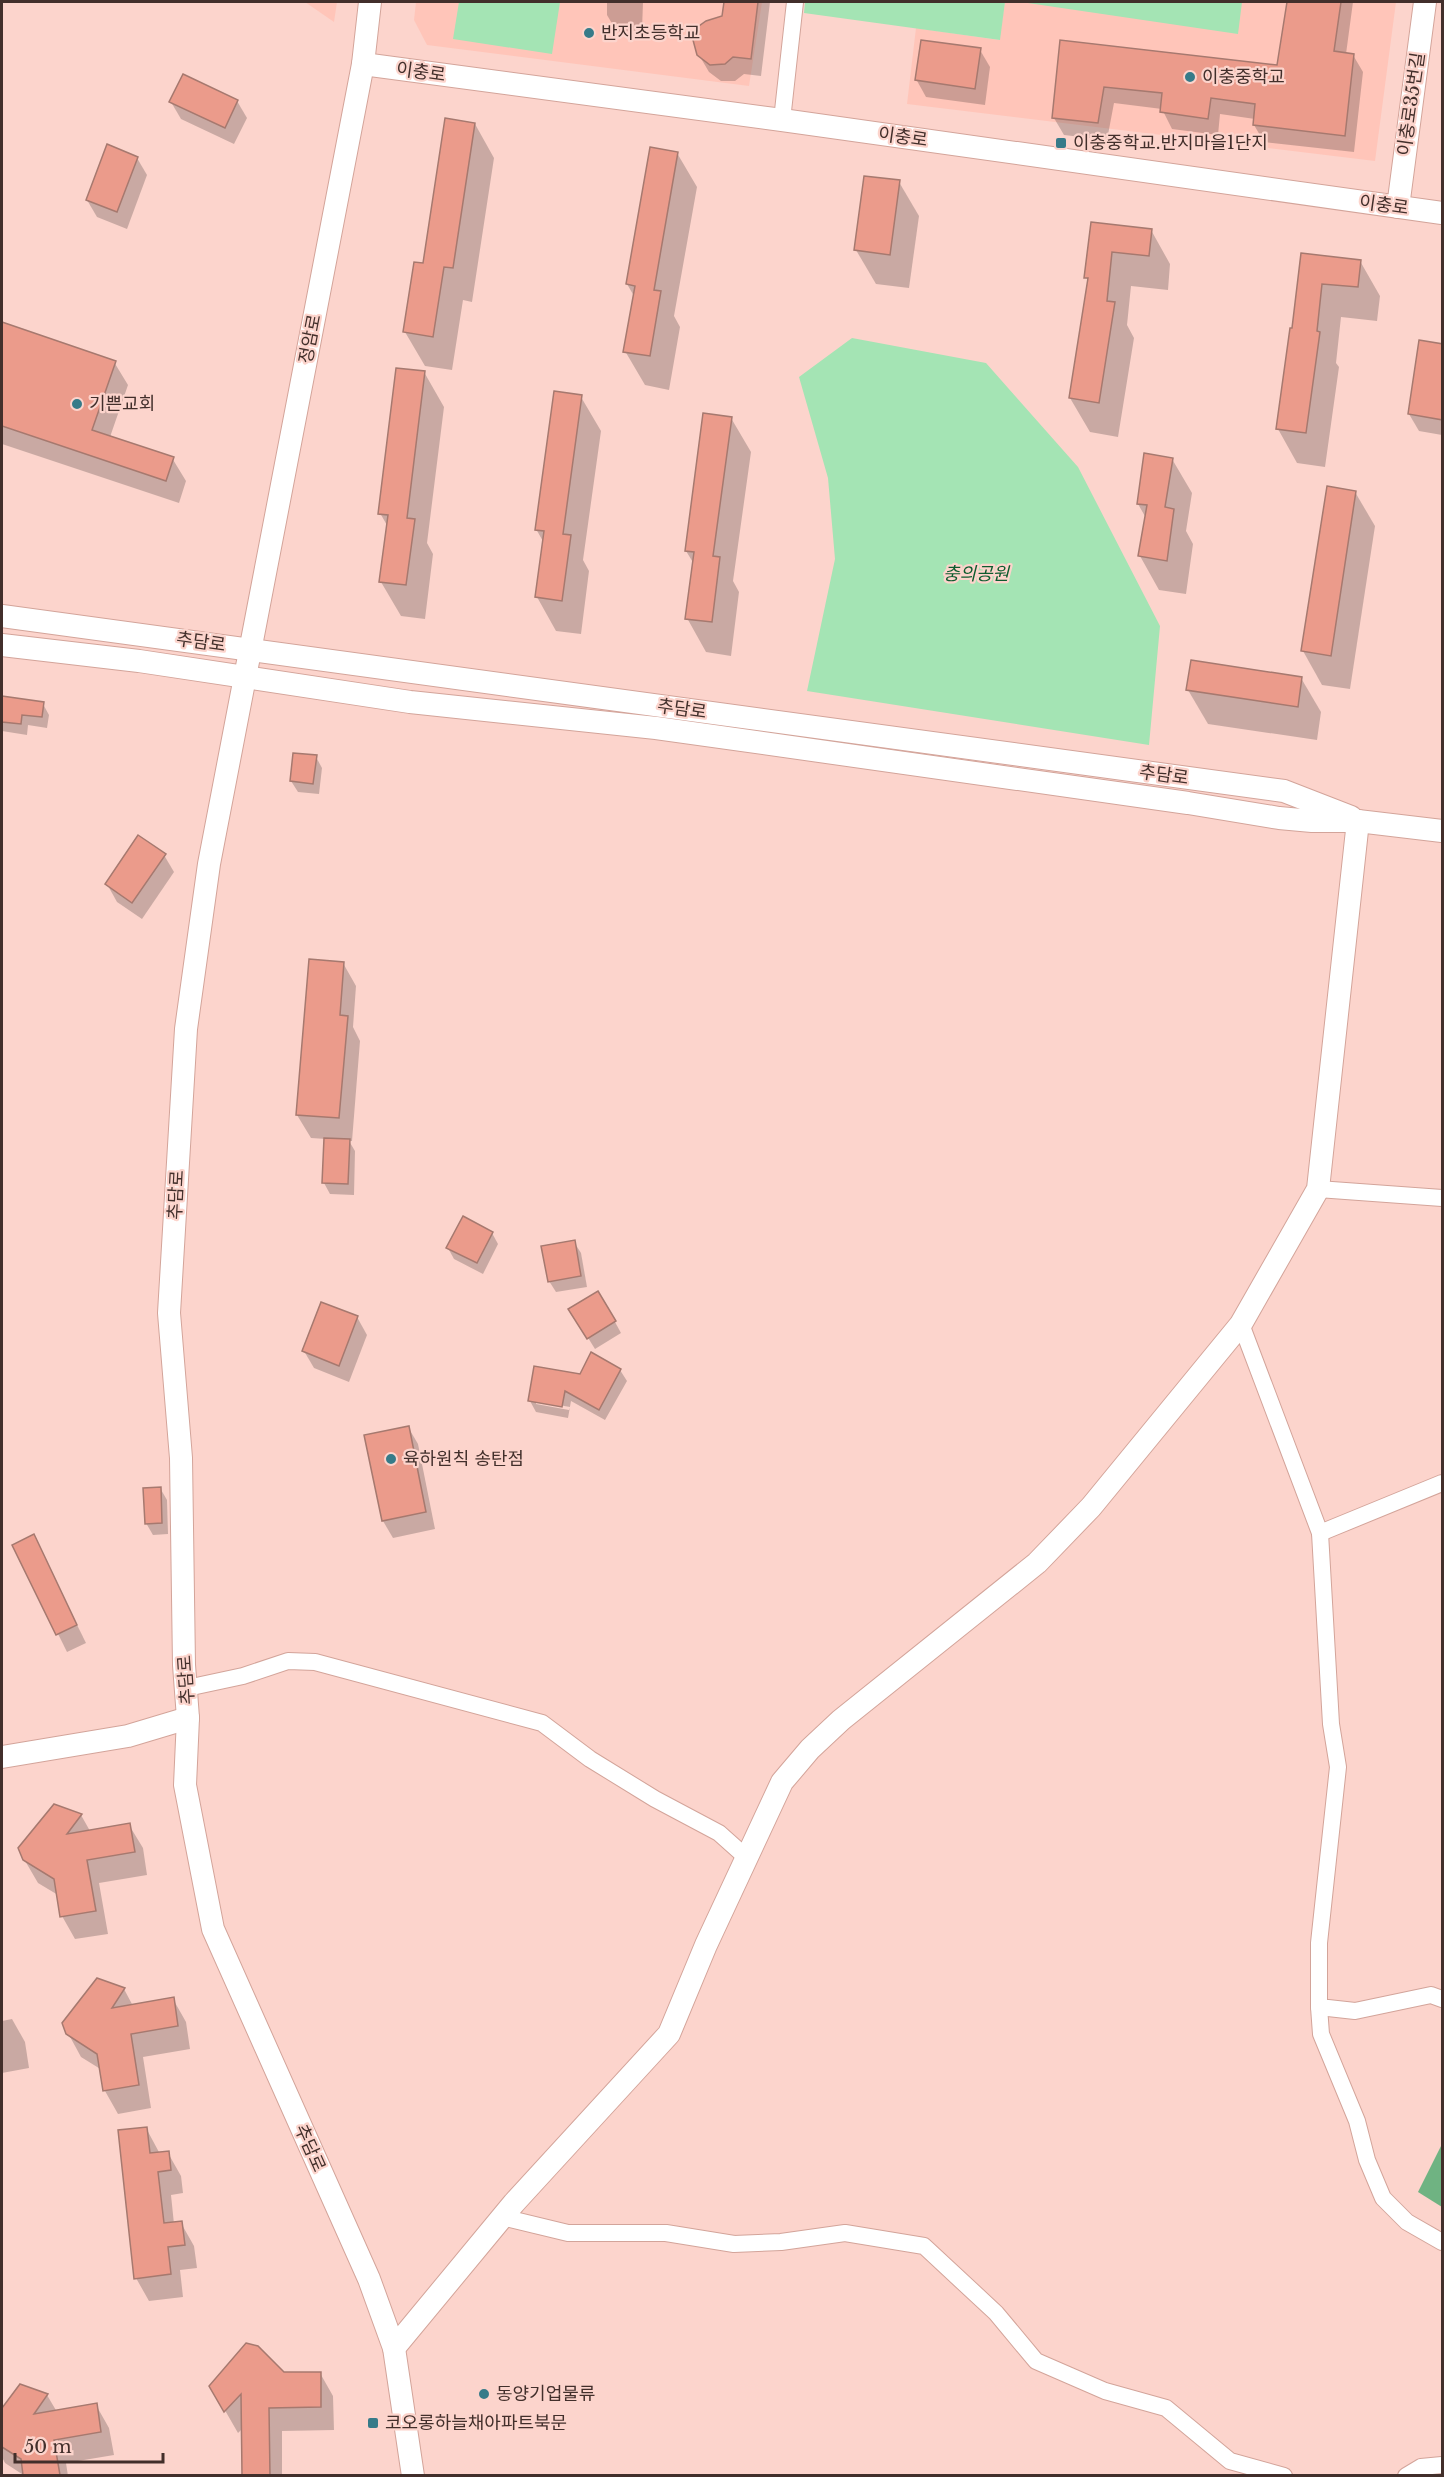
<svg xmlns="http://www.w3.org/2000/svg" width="1444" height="2477" font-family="'Libre Baskerville','Noto Sans KR',serif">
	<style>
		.built { fill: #ffc5b9 }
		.green { fill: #a4e4b4 }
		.forest { fill: #6fb382 }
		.shadow { fill: #0003; fill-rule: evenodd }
		.building { fill: #eb9b8b; stroke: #a6796f; stroke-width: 1.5 }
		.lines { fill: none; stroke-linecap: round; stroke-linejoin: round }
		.street-casing { stroke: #d3a49a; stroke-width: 18 }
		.secondary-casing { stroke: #d3a49a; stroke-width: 24 }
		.street { stroke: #fff; stroke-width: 16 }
		.secondary { stroke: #fff; stroke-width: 22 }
		.poi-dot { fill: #367b89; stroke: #fcd4cc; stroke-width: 2 }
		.labels { text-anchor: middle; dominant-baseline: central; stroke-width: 4.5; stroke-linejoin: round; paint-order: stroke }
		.poi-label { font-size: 18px; fill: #422f2b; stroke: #fcd4cc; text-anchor: start }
		.street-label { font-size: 18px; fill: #422f2b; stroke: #fcd4cc }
		.park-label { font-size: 18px; font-style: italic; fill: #0c5b2e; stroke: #fcd4cc }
	</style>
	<rect width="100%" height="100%" fill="#fcd4cc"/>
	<g class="built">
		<path d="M305,2H337L334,22Z"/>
		<path d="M416,2H762L749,86L427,45L414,20Z"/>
		<path d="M1005,2H1396L1375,161L907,104L916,28L999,40Z"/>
	</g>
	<g class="green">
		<path d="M459,2H560L552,54L453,39Z"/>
		<path d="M805,2H1005L1000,40L804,13Z"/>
		<path d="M1021,2H1242L1238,34Z"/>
		<path d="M852,338L986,363L1078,467L1160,626L1149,745L807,691L835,559L828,478L799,377Z"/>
	</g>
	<path class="forest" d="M1442,2144V2207L1418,2192Z"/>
	<g class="shadow">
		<path d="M607,2H643L642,30L617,32L607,15Z"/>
		<path d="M725,2H770L761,76L744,74L735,81H721L709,72L699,55L723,17Z"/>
		<path d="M1289,2H1353L1346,54L1353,55L1363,72L1354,152L1264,142L1254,125L1255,119L1220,114L1218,135L1172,129L1162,109L1114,103L1107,140L1064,135L1054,118L1062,42L1278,67Z"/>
		<path d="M980,50L990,67L985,105L926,97L916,79Z"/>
		<path d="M237,101L247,118L234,144L181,119L171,102Z"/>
		<path d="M475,124L494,158L472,302L463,300L452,370L425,366L405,332L424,265Z"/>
		<path d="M677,153L697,187L674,316L680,327L669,390L645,385L625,351L634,296L627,284Z"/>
		<path d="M137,158L147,175L127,229L97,217L87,200Z"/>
		<path d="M899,182L919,216L909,288L876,284L856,250Z"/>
		<path d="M1092,224L1151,230L1170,264L1168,290L1131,286L1127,325L1134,338L1118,437L1090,432L1070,398L1089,283L1086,277Z"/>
		<path d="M1302,255L1360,261L1380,296L1377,321L1341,317L1336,363L1339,367L1325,467L1297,463L1278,429L1294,330Z"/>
		<path d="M2,324L114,362L128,385L110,437L172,458L186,481L179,503L2,444Z"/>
		<path d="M1442,345V435L1419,431L1409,414Z"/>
		<path d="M424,372L444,407L427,543L433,554L425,619L401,616L381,582L388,527L380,513Z"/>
		<path d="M581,397L601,431L583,560L589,571L581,634L556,631L537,597L544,543L536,529Z"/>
		<path d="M731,418L751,452L733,581L739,592L731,656L706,652L687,618L694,564L686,551Z"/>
		<path d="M1172,459L1192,493L1186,531L1193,544L1186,594L1159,590L1140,556L1146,518L1138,504Z"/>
		<path d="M1355,492L1375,526L1350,689L1322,685L1303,651Z"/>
		<path d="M1301,678L1321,712L1317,740L1208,724L1188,690Z"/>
		<path d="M2,698L43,704L49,715L47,728L28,725L27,735L2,731Z"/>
		<path d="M316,757L322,768L319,794L298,792L291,781Z"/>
		<path d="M164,855L174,872L142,919L117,902L107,884Z"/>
		<path d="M343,963L356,986L353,1027L360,1041L352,1141H349L355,1151L354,1195L330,1194L324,1183L326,1139L311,1138L297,1115Z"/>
		<path d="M492,1233L498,1244L483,1274L454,1259L448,1248Z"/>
		<path d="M574,1242L581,1253L587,1287L556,1292L549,1281Z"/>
		<path d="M357,1317L367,1335L349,1382L314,1368L304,1351Z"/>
		<path d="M577,1320L615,1322L621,1333L595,1349Z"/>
		<path d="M620,1370L627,1381L605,1420L571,1401L568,1418L536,1412L530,1401L580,1376ZM536,1401L570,1407L569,1410L536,1404Z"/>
		<path d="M408,1427L418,1444L435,1529L393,1538L383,1521L366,1436Z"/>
		<path d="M160,1488L167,1500L168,1534L153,1535L146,1523Z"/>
		<path d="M33,1536L86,1643L67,1652L14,1545Z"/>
		<path d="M81,1815L90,1831L129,1825L143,1848L147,1875L99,1883L108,1934L75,1939L62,1916L58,1895L38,1883L24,1859Z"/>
		<path d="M124,1989L133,2006L173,1999L186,2022L190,2049L143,2057L151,2108L118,2114L105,2091L102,2070L81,2057L68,2033Z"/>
		<path d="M12,2019L25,2042L29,2068L2,2073V2021Z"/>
		<path d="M146,2128L160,2154L168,2153L181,2176L183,2193L171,2195L174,2224L181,2223L194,2246L197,2268L180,2270L183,2297L149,2301L136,2278Z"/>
		<path d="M320,2373L333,2396L334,2430L282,2431V2476H243V2428L238,2433L211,2386L283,2374Z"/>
		<path d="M21,2386L47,2395L57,2412L96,2405L109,2428L114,2455L66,2463L68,2476H25L5,2463L2,2457V2410Z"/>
	</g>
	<g class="building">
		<path d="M724,2H758L751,59L733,57L725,64L710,65L697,55L693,40L699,26L706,21L722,16Z"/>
		<path d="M1287,2H1341L1334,51L1354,54L1345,136L1253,125L1255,104L1211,98L1208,119L1160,112L1162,93L1104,87L1098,123L1052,118L1060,40L1277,65Z"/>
		<path d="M921,40L981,48L975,89L915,80Z"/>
		<path d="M183,74L238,100L225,128L169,102Z"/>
		<path d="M445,118L475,123L453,268L444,267L433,337L403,332L414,262L423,263Z"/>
		<path d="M107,144L138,157L117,212L86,200Z"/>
		<path d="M650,147L678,152L654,290L661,291L650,356L623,352L635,286L626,284Z"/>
		<path d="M864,176L900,180L890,255L854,250Z"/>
		<path d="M1091,222L1152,229L1149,256L1112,252L1107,301L1115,302L1099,403L1069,398L1088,278H1084Z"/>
		<path d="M1301,253L1361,260L1358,287L1322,284L1317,331L1320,332L1306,433L1276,429L1290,328H1292Z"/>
		<path d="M2,322L116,361L92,430L174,457L166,481L2,426Z"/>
		<path d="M1419,340L1443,344V420L1408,414Z"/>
		<path d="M396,368L425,371L407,518L415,519L406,585L379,582L388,515L378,514Z"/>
		<path d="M554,391L582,395L563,534L571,535L562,601L535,597L544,531L535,530Z"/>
		<path d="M703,413L732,417L713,556L720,557L712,622L685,619L694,552L685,551Z"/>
		<path d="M1144,453L1173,458L1165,507L1174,509L1167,561L1138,556L1147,505L1137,504Z"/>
		<path d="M1327,486L1356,491L1331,656L1301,651Z"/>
		<path d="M1191,660L1302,677L1298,707L1186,690Z"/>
		<path d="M2,696L44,702L42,717L22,715L21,724L2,722Z"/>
		<path d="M293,753L317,755L313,784L290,781Z"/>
		<path d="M138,835L166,854L132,903L105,884Z"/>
		<path d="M309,959L344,962L340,1015L348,1016L339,1118L296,1115Z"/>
		<path d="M324,1138L350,1139L348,1184L322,1183Z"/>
		<path d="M463,1216L493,1232L477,1263L446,1248Z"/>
		<path d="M575,1240L581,1276L548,1282L541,1246Z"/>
		<path d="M598,1291L616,1321L587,1339L568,1309Z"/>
		<path d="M321,1302L358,1316L339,1366L302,1351Z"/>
		<path d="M591,1352L621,1369L599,1410L565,1391L562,1407L528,1401L534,1366L580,1374Z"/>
		<path d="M409,1426L426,1512L382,1521L364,1435Z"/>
		<path d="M161,1487L162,1523L145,1524L143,1488Z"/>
		<path d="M34,1534L77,1625L56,1635L12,1545Z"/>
		<path d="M54,1804L82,1814L67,1834L130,1823L135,1852L87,1860L96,1911L60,1917L54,1879L23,1860L18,1848Z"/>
		<path d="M97,1978L125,1988L112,2008L174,1997L178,2026L131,2034L139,2085L103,2091L97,2054L66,2034L62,2023Z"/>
		<path d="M147,2127L150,2153L169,2151L171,2170L158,2172L164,2223L182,2221L185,2245L168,2247L171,2274L134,2279L118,2130Z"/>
		<path d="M246,2343L258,2346L284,2372H321V2407L269,2408L270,2475H242L241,2394L224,2412L209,2386Z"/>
		<path d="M20,2384L48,2394L34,2414L97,2403L101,2432L54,2440L60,2475H23L21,2459L2,2447V2408Z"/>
	</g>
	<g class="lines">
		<g class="street-casing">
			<g id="street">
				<path d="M782,120L795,2"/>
				<path d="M1318,1189L1442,1198"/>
				<path d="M1241,1324L1320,1533L1442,1483"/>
				<path d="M1320,1533L1331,1724L1338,1767L1319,1943V2007L1355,2011L1431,1995L1442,1999"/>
				<path d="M187,1688L243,1676L288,1661L315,1662L542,1723L590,1759L655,1799L719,1833L747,1858"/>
				<path d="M1319,2007L1321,2034L1357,2121L1367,2160L1383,2198L1407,2222L1442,2242"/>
				<path d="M502,2217L568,2233H666L734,2244L781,2242L845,2233L924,2246L996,2313L1036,2361L1105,2391L1166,2408L1230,2461L1284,2476"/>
				<path d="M1406,2476L1421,2467L1442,2465"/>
			</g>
		</g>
		<g class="secondary-casing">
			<g id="secondary">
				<path d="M370,2L363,64L209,864L186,1029L169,1313L181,1458L184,1665L188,1718L185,1785L213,1929L369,2279L394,2348L413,2476"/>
				<path d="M363,64L782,120L1442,213"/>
				<path d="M1398,207L1425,2"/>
				<path d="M2,616L1284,791L1351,817"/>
				<path d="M2,645L139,661L410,702L656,728L1188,803L1279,818L1312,821H1358L1442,831"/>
				<path d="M2,1757L128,1736L188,1718"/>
				<path d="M394,2348L514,2203L669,2034L706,1945L782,1782L810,1749L841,1720L1037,1563L1091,1507L1241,1324L1318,1189L1358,821"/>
			</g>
		</g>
		<use href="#street" class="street"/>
		<use href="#secondary" class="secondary"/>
	</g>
	<g class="poi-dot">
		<circle cx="589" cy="33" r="6"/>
		<circle cx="1190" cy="77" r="6"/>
		<rect x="1055" y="137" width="12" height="12" rx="3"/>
		<circle cx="77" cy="404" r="6"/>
		<circle cx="391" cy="1459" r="6"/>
		<circle cx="484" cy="2394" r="6"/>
		<rect x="367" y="2417" width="12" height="12" rx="3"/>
	</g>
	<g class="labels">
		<g class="poi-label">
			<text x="601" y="33">반지초등학교</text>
			<text x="1202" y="77">이충중학교</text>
			<text x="1073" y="143">이충중학교.반지마을1단지</text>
			<text x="89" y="404">기쁜교회</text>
			<text x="403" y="1459">육하원칙 송탄점</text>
			<text x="496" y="2394">동양기업물류</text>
			<text x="385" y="2423">코오롱하늘채아파트북문</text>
		</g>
		<g class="street-label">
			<text transform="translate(421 72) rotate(8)">이충로</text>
			<text transform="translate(1411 104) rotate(-82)">이충로35번길</text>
			<text transform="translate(903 137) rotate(8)">이충로</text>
			<text transform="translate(1384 205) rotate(8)">이충로</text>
			<text transform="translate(310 339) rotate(-79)">정암로</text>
			<text transform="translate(201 642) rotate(8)">추담로</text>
			<text transform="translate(682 709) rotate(8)">추담로</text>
			<text transform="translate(1164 775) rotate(8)">추담로</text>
			<text transform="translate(176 1195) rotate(-87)">추담로</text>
			<text transform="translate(186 1680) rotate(-94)">추담로</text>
			<text transform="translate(310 2148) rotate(66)">추담로</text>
		</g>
		<g class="park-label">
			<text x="976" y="574">충의공원</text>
		</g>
	</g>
	<rect width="1444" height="2477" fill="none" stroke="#422f2b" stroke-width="6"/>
	<path d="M15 2453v9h148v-9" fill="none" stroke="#422f2b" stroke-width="3"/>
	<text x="24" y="2453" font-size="18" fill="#422f2b" stroke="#fcd4cc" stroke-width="4.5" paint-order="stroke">50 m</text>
</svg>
